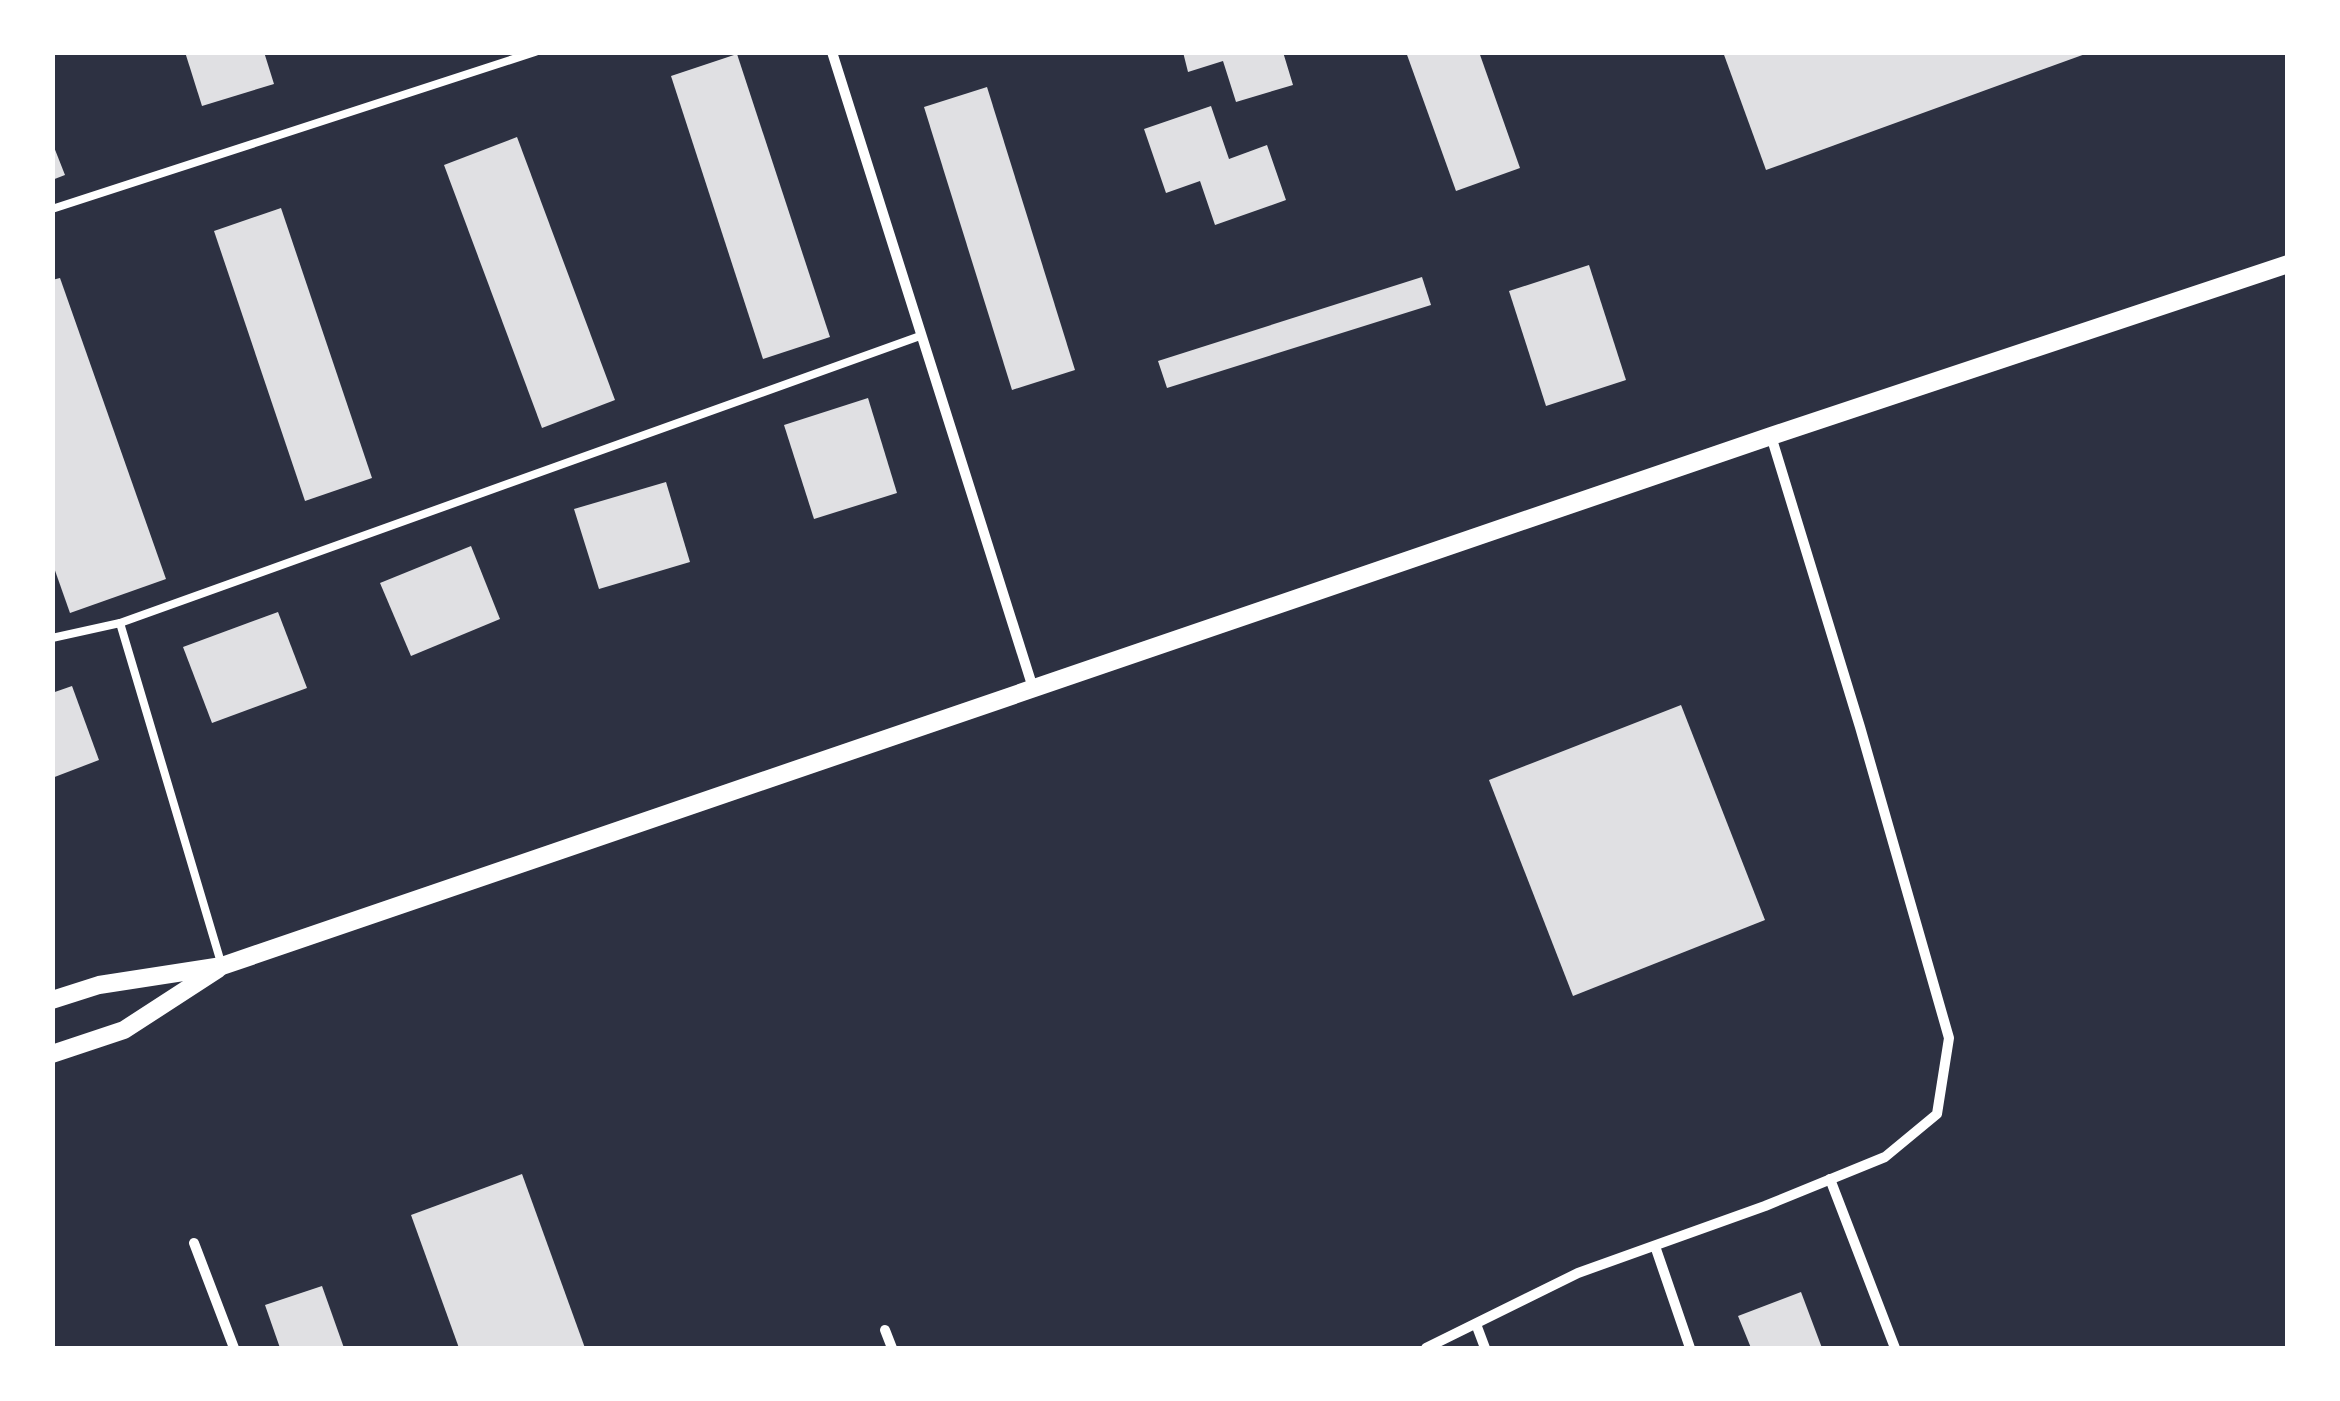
<svg xmlns="http://www.w3.org/2000/svg" width="2340" height="1401" font-family="'Exo 2',sans-serif">
	<style>
		.building { fill: #e0e0e3 }
		.lines { fill: none; stroke-linecap: round; stroke-linejoin: round }
		.service { stroke: #fff; stroke-width: 8 }
		.minor { stroke: #fff; stroke-width: 10 }
		.tertiary { stroke: #fff; stroke-width: 18 }
	</style>
	<rect width="100%" height="100%" fill="#2d3142"/>
	<g class="building">
		<path d="M185,52H264L274,84L202,106Z"/>
		<path d="M1183,52H1283L1293,85L1236,102L1223,61L1188,72Z"/>
		<path d="M1406,52H1479L1520,168L1456,191Z"/>
		<path d="M1723,52H2088V53L1766,170Z"/>
		<path d="M737,54L830,337L763,359L671,76Z"/>
		<path d="M987,87L1075,370L1012,390L924,107Z"/>
		<path d="M1211,106L1229,159L1267,145L1286,200L1215,225L1200,181L1166,193L1144,129Z"/>
		<path d="M517,137L615,400L542,428L444,165Z"/>
		<path d="M52,142L65,175L52,180Z"/>
		<path d="M281,208L372,478L305,501L214,231Z"/>
		<path d="M1589,265L1626,380L1546,406L1509,291Z"/>
		<path d="M1422,277L1431,305L1167,388L1158,361Z"/>
		<path d="M60,278L166,579L70,613L52,562V280Z"/>
		<path d="M868,398L897,493L814,519L784,425Z"/>
		<path d="M666,482L690,562L599,589L574,509Z"/>
		<path d="M471,546L500,619L411,656L380,583Z"/>
		<path d="M278,612L307,688L212,723L183,647Z"/>
		<path d="M72,686L99,760L52,778V693Z"/>
		<path d="M1681,705L1765,920L1573,996L1489,780Z"/>
		<path d="M522,1174L585,1348H459L411,1215Z"/>
		<path d="M322,1286L344,1348H280L265,1305Z"/>
		<path d="M1801,1292L1822,1348H1751L1738,1316Z"/>
	</g>
	<g class="lines">
		<g class="service">
			<path d="M52,209L535,52"/>
			<path d="M52,638L120,623"/>
			<path d="M222,966L120,623L920,336"/>
		</g>
		<g class="minor">
			<path d="M832,52L1033,688"/>
			<path d="M1830,1179L1895,1348"/>
			<path d="M194,1243L234,1348"/>
			<path d="M1655,1246L1690,1348"/>
			<path d="M1476,1324L1485,1348"/>
			<path d="M885,1330L892,1348"/>
			<path d="M1426,1348L1578,1273L1765,1206L1885,1157L1937,1114L1949,1038L1860,727L1771,436"/>
		</g>
		<g class="tertiary">
			<path d="M52,1000L99,985L222,966L1771,436L2288,264"/>
			<path d="M52,1054L124,1030L218,969"/>
		</g>
	</g>
	<rect width="2340" height="1401" fill="none" stroke="#ffffff" stroke-width="110"/>
</svg>
